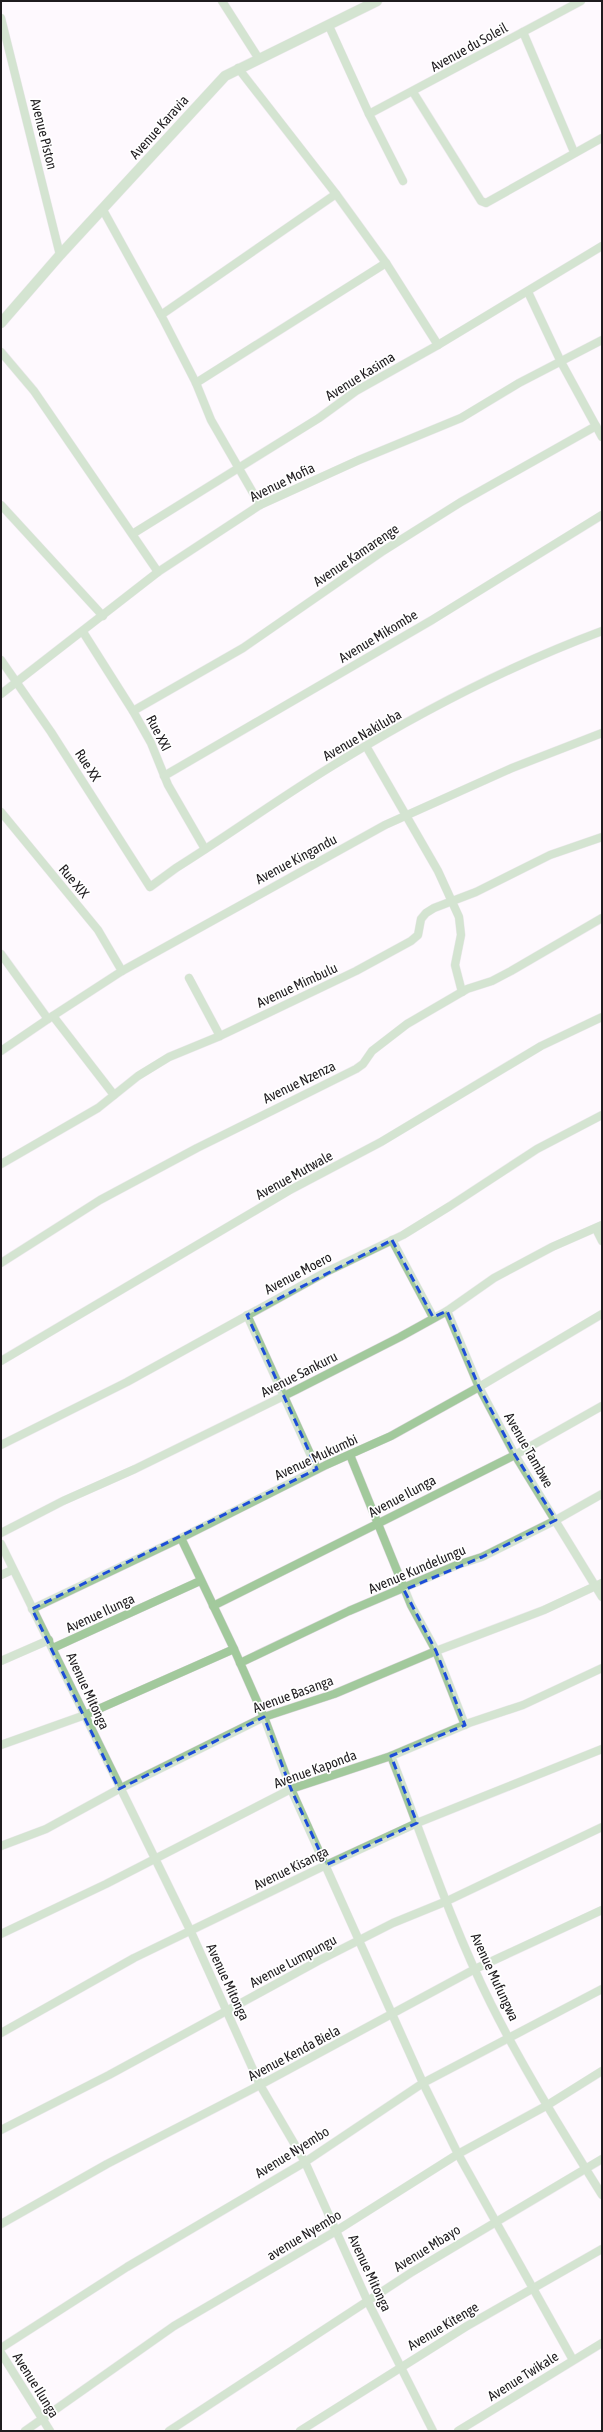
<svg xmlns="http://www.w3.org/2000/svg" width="603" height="2432" font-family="'Asap Condensed',sans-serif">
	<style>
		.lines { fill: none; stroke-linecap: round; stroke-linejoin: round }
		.minor-casing { stroke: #dad6da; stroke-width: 9 }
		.tertiary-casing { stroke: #dad6da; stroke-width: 11 }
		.minor { stroke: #a2c99c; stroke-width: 8 }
		.tertiary { stroke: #a2c99c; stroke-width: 10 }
		.marked { fill: none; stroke: #1d4ed8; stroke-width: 3; stroke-dasharray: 8 5; stroke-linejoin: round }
		.labels { text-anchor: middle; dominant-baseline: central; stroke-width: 3.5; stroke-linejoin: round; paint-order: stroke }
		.street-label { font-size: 14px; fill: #1f1c1f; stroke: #fff }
	</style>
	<rect width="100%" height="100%" fill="#fef9fe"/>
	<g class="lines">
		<g class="minor-casing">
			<g id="minor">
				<path d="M222,1L259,59"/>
				<path d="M1,18L60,255"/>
				<path d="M329,26L369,114L403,181"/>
				<path d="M523,32L574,152"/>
				<path d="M238,68L336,194L386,263L438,345"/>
				<path d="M413,92L481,201L486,203L602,138"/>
				<path d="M369,114L581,1"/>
				<path d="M103,210L161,315L196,383L211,420L260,505"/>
				<path d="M528,292L561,362L602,437"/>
				<path d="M161,315L336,194"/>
				<path d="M1,352L34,391L158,572"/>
				<path d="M196,383L386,263"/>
				<path d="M1,505L103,616"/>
				<path d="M134,533L319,418L356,391L438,345L602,246"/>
				<path d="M83,632L133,711L151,743L168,785L205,849"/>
				<path d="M1,660L51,732L150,887L176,868C232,833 285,794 342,760C424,710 511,665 602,631"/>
				<path d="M1,694L158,572L260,505L359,460L461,418L519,383L602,340"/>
				<path d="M133,711L243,648L383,551L461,502L596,426"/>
				<path d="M366,746L438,871L459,917L461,935L455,965L462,992"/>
				<path d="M164,776L432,620L602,515"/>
				<path d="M1,812L98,930L122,971"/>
				<path d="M1,954L48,1019L122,971L385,825L512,768L602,733"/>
				<path d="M189,978L220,1036"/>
				<path d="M53,1016L114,1095"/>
				<path d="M1,1051L48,1019"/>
				<path d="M1,1164L98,1108L138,1076L169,1057L220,1036L356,971L411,941L418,935L421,919L426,913L434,908L476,892L550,855L602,837"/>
				<path d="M596,1229L602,1241"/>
				<path d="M392,1240L433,1317"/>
				<path d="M1,1263L100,1200L197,1148L356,1069L363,1064L372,1051L407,1024L467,989L492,981L511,971L602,918"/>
				<path d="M447,1311L479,1387L515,1455L602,1597"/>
				<path d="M247,1315L317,1469"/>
				<path d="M1,1361L290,1190L381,1142L541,1046L602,1017"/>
				<path d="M1,1445L127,1382L326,1272L403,1235L450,1206L537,1149L602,1115"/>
				<path d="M350,1455L411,1605L436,1651L465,1725"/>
				<path d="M1,1533L63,1501L135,1469L296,1390L400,1337L447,1311L494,1278L552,1247L602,1225"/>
				<path d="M181,1538L234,1649L264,1717L291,1789L423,2083L458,2154L573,2360"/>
				<path d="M1,1544L191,1932L260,2085L305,2162L368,2302L433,2431"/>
				<path d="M1,1575L12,1570"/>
				<path d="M213,1606L515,1455L602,1406"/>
				<path d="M32,1609L181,1538L326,1465L391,1436L479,1387L602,1314"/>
				<path d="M53,1648L200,1581"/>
				<path d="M1,1661L49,1640"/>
				<path d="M240,1663L349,1611L457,1565L482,1557L556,1520L602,1494"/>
				<path d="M1,1745L85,1715L234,1649"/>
				<path d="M391,1756C423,1838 451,1924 491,2004C524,2070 563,2132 602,2195"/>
				<path d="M1,1846L46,1829L119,1789L264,1717L334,1694L436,1651L544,1610L602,1583"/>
				<path d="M1,1934L106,1884L291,1789L391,1756L469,1723L523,1705L602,1668"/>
				<path d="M1,2033L134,1958L326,1865L417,1823L602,1749"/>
				<path d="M1,2130L109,2075L318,1961L393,1923L447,1901L602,1827"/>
				<path d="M1,2224L107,2164L260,2085L475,1969L602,1910"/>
				<path d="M1,2348L127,2267L305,2162L423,2083L602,1989"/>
				<path d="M1,2353L50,2431"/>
				<path d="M25,2431L174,2326L336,2231L458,2154L546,2106L602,2071"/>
				<path d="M169,2431L412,2272L602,2159"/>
				<path d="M300,2431L467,2326L602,2249"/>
				<path d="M458,2431L602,2343"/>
			</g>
		</g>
		<g class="tertiary-casing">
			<path id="tertiary" d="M1,323L60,255L225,76L377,1"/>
		</g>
		<use href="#minor" class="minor"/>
		<use href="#tertiary" class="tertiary"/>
	</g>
	<path d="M0 0H603V2432H0ZM392,1240L433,1317L447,1311L479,1387L515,1455L556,1520L482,1557L404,1590L436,1651L465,1725L391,1756L417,1823L326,1865L291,1789L264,1717L119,1789L32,1609L317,1469L247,1315Z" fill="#fef9fe" fill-opacity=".55" fill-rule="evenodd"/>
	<path class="marked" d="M392,1240L433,1317L447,1311L479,1387L515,1455L556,1520L482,1557L404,1590L436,1651L465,1725L391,1756L417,1823L326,1865L291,1789L264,1717L119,1789L32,1609L317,1469L247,1315Z"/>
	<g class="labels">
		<g class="street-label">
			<text transform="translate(469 47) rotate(-29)">Avenue du Soleil</text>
			<text transform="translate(159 127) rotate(-48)">Avenue Karavia</text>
			<text transform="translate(44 134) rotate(76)">Avenue Piston</text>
			<text transform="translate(360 376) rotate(-32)">Avenue Kasima</text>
			<text transform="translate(282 482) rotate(-26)">Avenue Mofia</text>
			<text transform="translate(356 555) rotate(-34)">Avenue Kamarenge</text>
			<text transform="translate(378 636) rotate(-31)">Avenue Mikombe</text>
			<text transform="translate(159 733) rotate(63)">Rue XXI</text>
			<text transform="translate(362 735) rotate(-30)">Avenue Nakiluba</text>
			<text transform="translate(88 765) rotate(57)">Rue XX</text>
			<text transform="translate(296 859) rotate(-28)">Avenue Kingandu</text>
			<text transform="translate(74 881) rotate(50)">Rue XIX</text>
			<text transform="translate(297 985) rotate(-25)">Avenue Mimbulu</text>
			<text transform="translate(299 1082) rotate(-26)">Avenue Nzenza</text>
			<text transform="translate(294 1175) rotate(-29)">Avenue Mutwale</text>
			<text transform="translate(298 1273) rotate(-28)">Avenue Moero</text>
			<text transform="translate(299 1374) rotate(-27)">Avenue Sankuru</text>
			<text transform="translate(529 1450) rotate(60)">Avenue Tambwe</text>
			<text transform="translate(316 1457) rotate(-25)">Avenue Mukumbi</text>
			<text transform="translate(402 1496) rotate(-28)">Avenue Ilunga</text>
			<text transform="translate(417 1569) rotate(-23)">Avenue Kundelungu</text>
			<text transform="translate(100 1613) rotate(-25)">Avenue Ilunga</text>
			<text transform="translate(88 1691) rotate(65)">Avenue Mitonga</text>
			<text transform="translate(293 1694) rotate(-20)">Avenue Basanga</text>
			<text transform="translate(315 1769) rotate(-20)">Avenue Kaponda</text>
			<text transform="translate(291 1868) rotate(-26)">Avenue Kisanga</text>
			<text transform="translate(293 1961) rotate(-28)">Avenue Lumpungu</text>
			<text transform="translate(495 1977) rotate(65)">Avenue Mufungwa</text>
			<text transform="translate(228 1982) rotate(65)">Avenue Mitonga</text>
			<text transform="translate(294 2053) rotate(-28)">Avenue Kenda Biela</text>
			<text transform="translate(292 2152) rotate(-32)">Avenue Nyembo</text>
			<text transform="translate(304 2235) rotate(-31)">avenue Nyembo</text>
			<text transform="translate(427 2248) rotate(-32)">Avenue Mbayo</text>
			<text transform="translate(370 2273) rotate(65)">Avenue Mitonga</text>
			<text transform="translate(443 2326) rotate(-31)">Avenue Kitenge</text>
			<text transform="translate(523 2376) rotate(-32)">Avenue Twikale</text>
			<text transform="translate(36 2385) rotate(58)">Avenue Ilunga</text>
		</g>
	</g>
	<rect width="603" height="2432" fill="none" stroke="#1f1c1f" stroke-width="4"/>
</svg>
